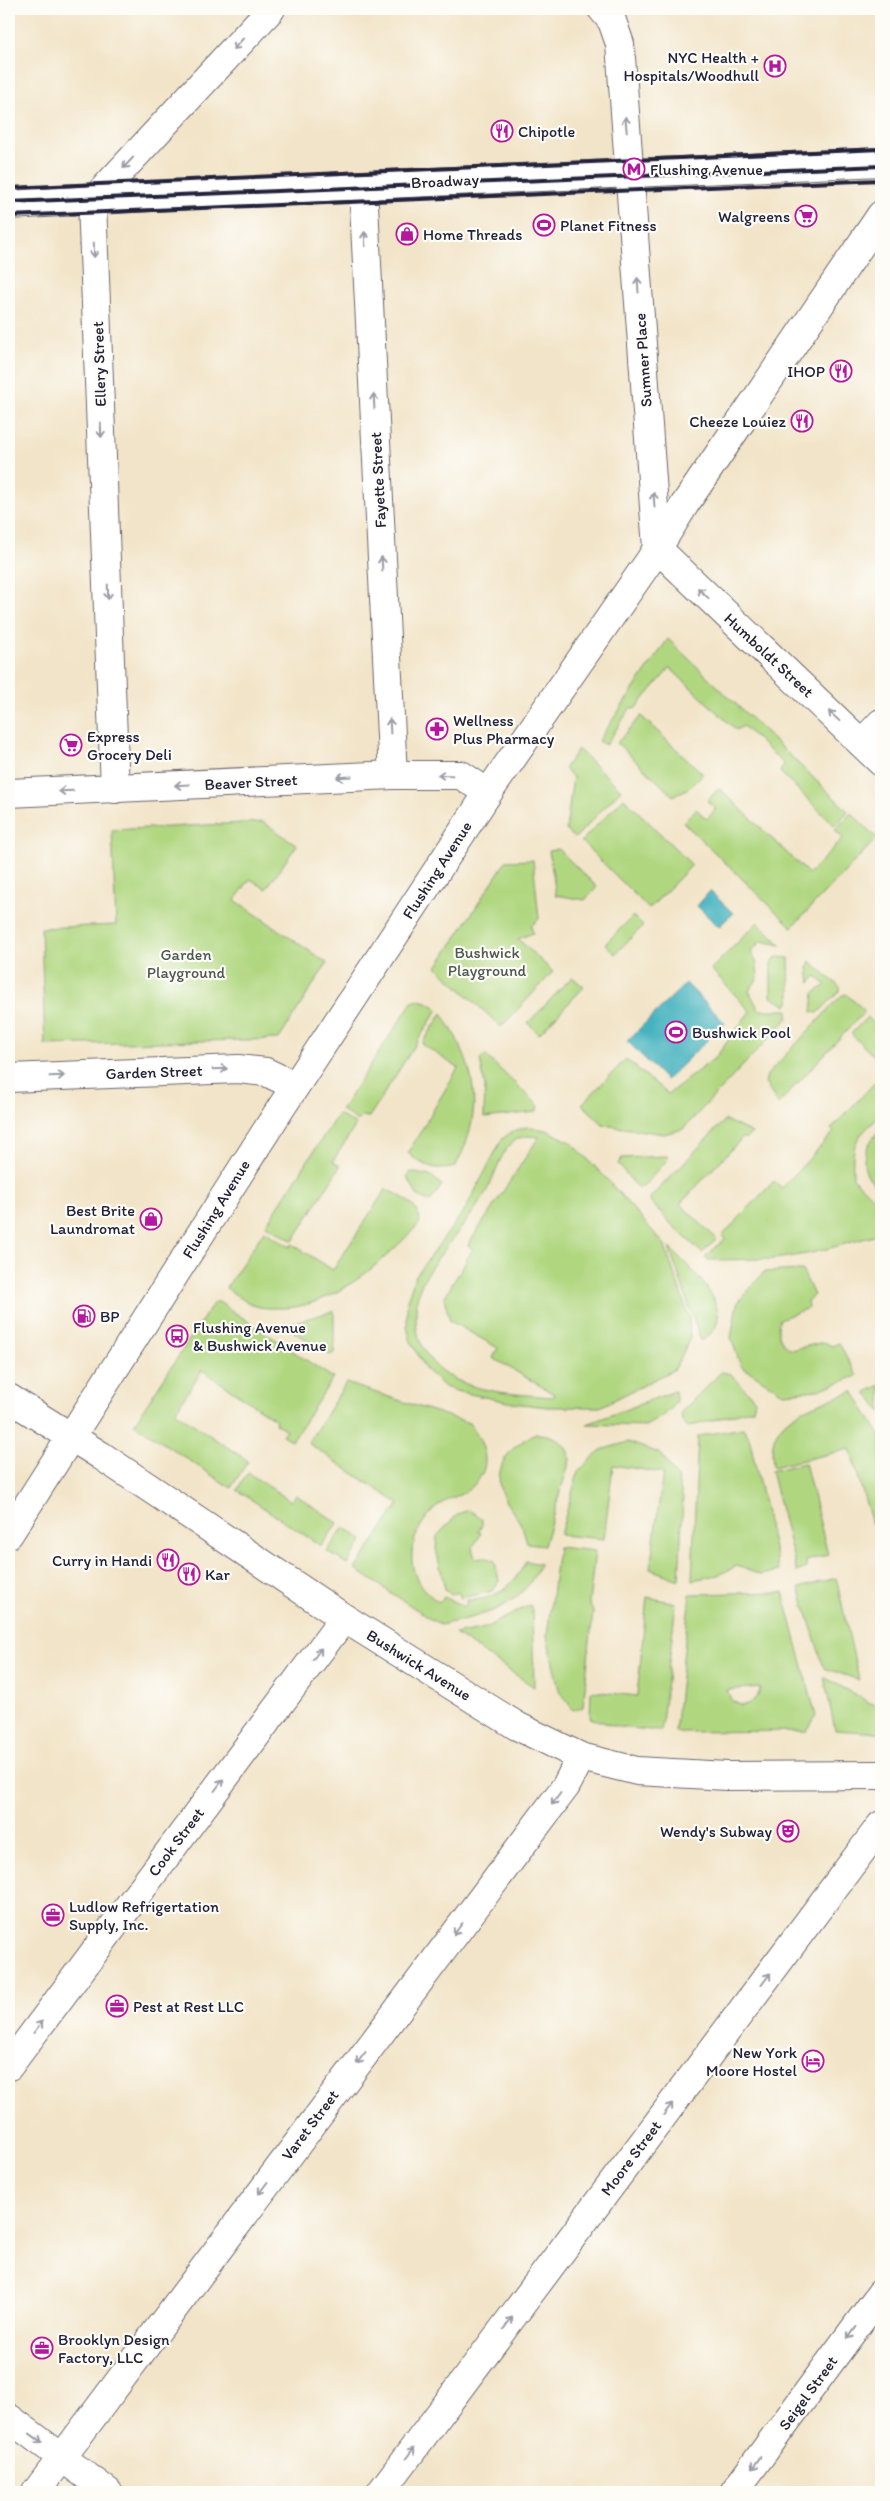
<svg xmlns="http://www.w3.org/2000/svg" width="890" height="2501" font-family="Itim,sans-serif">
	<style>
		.green { fill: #b0d780; stroke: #697c5e; fill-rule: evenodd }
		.water { fill: #44b2bf; stroke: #336a7d }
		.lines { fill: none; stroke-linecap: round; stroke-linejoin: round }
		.minor-casing { stroke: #6b666c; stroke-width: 30 }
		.major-casing { stroke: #6b666c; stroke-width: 30 }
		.minor { stroke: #fff; stroke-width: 28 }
		.major { stroke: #fff; stroke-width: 28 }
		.rail { stroke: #22223b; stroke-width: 4 }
		.oneway { stroke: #9c9ca7 }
		.labels { text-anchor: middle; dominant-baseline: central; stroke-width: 4.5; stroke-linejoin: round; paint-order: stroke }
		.poi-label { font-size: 16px; fill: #22223b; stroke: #fdfcf7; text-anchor: start }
		.street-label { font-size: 16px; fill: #22223b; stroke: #fdfcf7 }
		.park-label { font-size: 16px; fill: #4d5850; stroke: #fdfcf7 }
	</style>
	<rect width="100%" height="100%" fill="#fdfcf7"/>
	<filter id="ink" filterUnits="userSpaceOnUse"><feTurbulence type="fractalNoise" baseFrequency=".02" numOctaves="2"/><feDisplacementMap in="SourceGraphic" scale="10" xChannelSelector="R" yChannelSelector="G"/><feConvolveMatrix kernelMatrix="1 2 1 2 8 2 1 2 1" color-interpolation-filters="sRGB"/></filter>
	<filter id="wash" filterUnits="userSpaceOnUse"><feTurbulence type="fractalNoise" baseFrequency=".0096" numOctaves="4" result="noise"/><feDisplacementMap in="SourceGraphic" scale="20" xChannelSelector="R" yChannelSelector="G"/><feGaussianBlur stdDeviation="1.12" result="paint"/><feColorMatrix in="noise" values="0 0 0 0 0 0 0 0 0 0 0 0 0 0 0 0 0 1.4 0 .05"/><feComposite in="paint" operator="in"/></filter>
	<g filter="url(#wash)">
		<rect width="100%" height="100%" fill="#f2e4c8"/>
		<g class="green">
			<path d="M668,639L848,811L835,826L780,772L784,764L743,726L736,730L670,668L635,709L631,707L606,745L598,741Z"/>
			<path d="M641,716L703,774L689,788L673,796L617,743Z"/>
			<path d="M578,749L621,790L575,838L566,830L573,777L564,769Z"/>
			<path d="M719,788L809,874L843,838L835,830L851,813L877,838L792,927L683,822L696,809L707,819L716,809L707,801Z"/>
			<path d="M624,798L692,865L649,909L581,841Z"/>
			<path d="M263,822L297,845L266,889L250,879L235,900L327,963L279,1039L45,1045L41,928L116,925L112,830Z"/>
			<path d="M558,849L597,887L585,900L556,895L549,851Z"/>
			<path d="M533,860L539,919L531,926L533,933L518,939L553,972L501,1027L437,967L506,861Z"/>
			<path d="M633,916L643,926L615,954L605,944Z"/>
			<path d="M758,922L781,945L761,941L751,952L756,961L758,978L749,991L759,1010H788V1018L683,1129L664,1134L604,1125L582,1104L626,1059L668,1094L716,1057L750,1011L711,969Z"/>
			<path d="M776,957L789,958L790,1000L787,1006L771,997V963Z"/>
			<path d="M810,961L840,987V991L818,1013L812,1012L814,993L826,985L816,976L810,983L808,967Z"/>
			<path d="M572,977L584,987L539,1034L528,1023Z"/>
			<path d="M846,994L865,1011L778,1104L765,1083L767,1075L841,996Z"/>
			<path d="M419,1000L427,1002L438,1009L369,1117L362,1116L358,1121L341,1110L412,1002Z"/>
			<path d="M442,1013C475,1066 487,1108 455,1167C439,1172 420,1165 408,1153L458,1068L422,1044Z"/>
			<path d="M867,1017L881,1031V1063L851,1034Z"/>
			<path d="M485,1055L539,1106L536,1112L484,1118L485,1087L480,1059Z"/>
			<path d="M881,1076V1115C854,1140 852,1140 853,1178L881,1206V1234L812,1253L775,1259L708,1260L705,1257L725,1239L722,1236L774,1181L782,1188L834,1132L831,1129Z"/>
			<path d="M338,1114L356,1125L333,1161L340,1166L293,1241L266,1225Z"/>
			<path d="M725,1120L752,1133L746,1139L743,1137L680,1204L717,1239L702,1253L672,1225L651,1202L650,1198Z"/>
			<path d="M526,1127L547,1130L572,1143L604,1176L664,1244L689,1317L690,1338L675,1369L600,1407H547L513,1403L456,1391L445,1387L426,1370L411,1342L407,1327V1300L416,1275L465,1210L502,1139L513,1131ZM529,1136L539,1137L468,1245L473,1249L444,1298L450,1321L498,1348L493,1358L554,1394L552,1397C505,1393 436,1393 419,1338C414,1319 415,1301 422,1283C432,1262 459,1233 473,1212C478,1205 483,1197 487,1190C495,1176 500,1153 512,1143C517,1138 522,1137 529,1136Z"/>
			<path d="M881,1129V1191C877,1186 871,1181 868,1176C858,1159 869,1140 881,1129Z"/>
			<path d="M667,1156L668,1159L643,1187H637L618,1164L622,1158Z"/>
			<path d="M410,1172L431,1176L442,1185L430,1202L417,1195L407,1177Z"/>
			<path d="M386,1189C401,1196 419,1204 420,1223C383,1261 332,1311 275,1308C269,1308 261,1308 256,1306C245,1302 235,1294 226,1288L264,1231L290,1247L292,1244L333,1270Z"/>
			<path d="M669,1247C690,1269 746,1315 701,1341Z"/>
			<path d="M802,1270L814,1295L807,1301L808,1308L780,1319C775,1332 780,1342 791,1350L824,1342L832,1346L839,1343L857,1376L818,1390L783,1393L741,1366L731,1338L737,1304L764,1272Z"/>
			<path d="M214,1302H219L333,1378L292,1441L282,1435L286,1430L275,1423L276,1420L202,1370L175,1412L248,1461L231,1488L134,1424Z"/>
			<path d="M334,1311V1353L330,1355L291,1330L288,1324Z"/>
			<path d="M721,1372L731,1374L755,1400L753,1409L688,1427L682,1421L681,1412Z"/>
			<path d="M346,1383L469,1423C488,1447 494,1473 465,1492C457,1497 446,1499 438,1506C406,1533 400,1578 439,1602L444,1597L465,1607L467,1600C495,1601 514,1586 526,1561L540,1564C521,1610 483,1615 440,1625L355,1569L399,1504L308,1443Z"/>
			<path d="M881,1385V1412L866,1392Z"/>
			<path d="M675,1391L676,1401L672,1408L663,1416L645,1426L587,1424Z"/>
			<path d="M853,1391L881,1437V1496L877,1504L881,1524H872L850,1449L773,1467C773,1460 771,1451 773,1444C778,1411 827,1402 853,1391Z"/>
			<path d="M743,1428L749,1437L779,1571L761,1575L737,1566L718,1575L692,1580L698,1436Z"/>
			<path d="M536,1434C553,1434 567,1441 570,1460L544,1545L527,1543C521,1518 517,1520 506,1502C488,1473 508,1445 536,1434Z"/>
			<path d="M628,1442L661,1454L677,1478L683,1499L679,1580L650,1569L663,1473L613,1465L604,1539L560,1535L578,1472L601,1450Z"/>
			<path d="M805,1463L828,1555L806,1561V1568L797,1572L771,1471Z"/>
			<path d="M248,1473L291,1501L296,1495L338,1523L321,1546L237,1490Z"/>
			<path d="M469,1510L482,1519V1525L479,1530L481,1534L472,1548L475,1558L484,1557L495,1561L499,1581L493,1591L461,1598L458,1592L451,1595L445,1589L436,1549L437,1536L458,1514Z"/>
			<path d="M344,1527L363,1540L347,1564L327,1551Z"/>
			<path d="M558,1547L595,1551L589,1603L593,1612L583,1707L573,1710L559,1690L547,1636Z"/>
			<path d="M836,1578L859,1680L824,1668L799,1588Z"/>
			<path d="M783,1592L816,1716L807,1731L675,1732L690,1594ZM760,1687C759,1700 752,1703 741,1706L731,1700L727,1690Z"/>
			<path d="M647,1597L676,1603L661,1731L618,1727L590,1718L591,1691L637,1696Z"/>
			<path d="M530,1605L532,1609L534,1687L455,1634L485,1628Z"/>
			<path d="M824,1677L881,1709V1733L835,1730Z"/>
		</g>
		<g class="water">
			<path d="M710,891L733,913L719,927L697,906Z"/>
			<path d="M686,983L725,1023L666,1080L627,1041Z"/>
		</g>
	</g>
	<g filter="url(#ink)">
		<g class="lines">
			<g class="minor-casing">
				<g id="minor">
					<path d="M602,9L612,21L620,44L657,548L881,762"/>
					<path d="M363,185L393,775"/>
					<path d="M862,743L881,723"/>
					<path d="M115,789L92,202L271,9"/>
					<path d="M9,793L393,775H461L488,793"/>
					<path d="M9,1078L238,1069L266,1072L295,1086"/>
					<path d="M9,2066L344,1618"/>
					<path d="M9,2418L108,2492"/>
					<path d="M36,2492L566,1786L581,1757"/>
					<path d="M381,2492L881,1825"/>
					<path d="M734,2492L881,2293"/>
				</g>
			</g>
			<g class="major-casing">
				<g id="major">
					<path d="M9,205L363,185L881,162"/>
					<path d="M9,1398L100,1455L344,1618L517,1726L581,1757L637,1771L727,1776L881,1775"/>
					<path d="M9,1534L279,1111L488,793L650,560L685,504L881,215"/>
				</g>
			</g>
			<use href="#minor" class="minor"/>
			<use href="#major" class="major"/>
			<g class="rail">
				<path d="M9,188L881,149"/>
				<path d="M9,202L881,166"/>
				<path d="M9,216L881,180"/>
			</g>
		</g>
		<defs><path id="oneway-shaft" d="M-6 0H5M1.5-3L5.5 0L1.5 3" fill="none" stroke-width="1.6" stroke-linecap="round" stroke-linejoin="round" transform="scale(1.25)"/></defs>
		<g class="oneway">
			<use href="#oneway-shaft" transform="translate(238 44) rotate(133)"/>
			<use href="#oneway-shaft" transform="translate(626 124) rotate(-95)"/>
			<use href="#oneway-shaft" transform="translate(128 163) rotate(133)"/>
			<use href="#oneway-shaft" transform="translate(365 239) rotate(-93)"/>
			<use href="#oneway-shaft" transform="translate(94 250) rotate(88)"/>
			<use href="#oneway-shaft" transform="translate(638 285) rotate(-94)"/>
			<use href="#oneway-shaft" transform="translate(374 401) rotate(-93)"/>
			<use href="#oneway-shaft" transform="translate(101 430) rotate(88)"/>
			<use href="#oneway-shaft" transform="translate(654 500) rotate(-94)"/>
			<use href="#oneway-shaft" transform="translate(382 564) rotate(-93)"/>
			<use href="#oneway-shaft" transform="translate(108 592) rotate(88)"/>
			<use href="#oneway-shaft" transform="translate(703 593) rotate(-137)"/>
			<use href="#oneway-shaft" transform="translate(834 716) rotate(-137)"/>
			<use href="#oneway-shaft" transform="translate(390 726) rotate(-93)"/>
			<use href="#oneway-shaft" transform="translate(445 775) rotate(-179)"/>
			<use href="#oneway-shaft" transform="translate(344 777) rotate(177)"/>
			<use href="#oneway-shaft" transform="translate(182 785) rotate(177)"/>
			<use href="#oneway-shaft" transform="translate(66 791) rotate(178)"/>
			<use href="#oneway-shaft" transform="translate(220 1069) rotate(-2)"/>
			<use href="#oneway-shaft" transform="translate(57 1076) rotate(-2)"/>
			<use href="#oneway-shaft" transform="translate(317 1654) rotate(-53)"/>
			<use href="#oneway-shaft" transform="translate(219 1785) rotate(-53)"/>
			<use href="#oneway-shaft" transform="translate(556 1799) rotate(127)"/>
			<use href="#oneway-shaft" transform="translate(458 1929) rotate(127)"/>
			<use href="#oneway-shaft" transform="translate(766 1979) rotate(-53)"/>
			<use href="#oneway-shaft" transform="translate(38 2027) rotate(-53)"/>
			<use href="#oneway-shaft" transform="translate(361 2058) rotate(127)"/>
			<use href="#oneway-shaft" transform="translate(668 2109) rotate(-53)"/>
			<use href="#oneway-shaft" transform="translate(263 2188) rotate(127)"/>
			<use href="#oneway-shaft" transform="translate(508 2323) rotate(-53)"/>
			<use href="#oneway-shaft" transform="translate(852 2333) rotate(126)"/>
			<use href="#oneway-shaft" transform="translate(36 2438) rotate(36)"/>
			<use href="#oneway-shaft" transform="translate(410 2453) rotate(-53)"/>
			<use href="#oneway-shaft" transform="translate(756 2463) rotate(126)"/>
		</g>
	</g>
	<defs>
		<g id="hospital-ring" transform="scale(1.125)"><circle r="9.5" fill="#fdfcf7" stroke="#b5179e" stroke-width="1.5"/><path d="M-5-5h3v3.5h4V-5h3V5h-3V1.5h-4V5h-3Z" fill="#b5179e"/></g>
		<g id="restaurant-ring" transform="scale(1.125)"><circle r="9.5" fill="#fdfcf7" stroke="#b5179e" stroke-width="1.5"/><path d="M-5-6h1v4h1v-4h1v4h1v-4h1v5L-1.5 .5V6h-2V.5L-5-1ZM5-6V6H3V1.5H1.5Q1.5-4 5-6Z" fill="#b5179e"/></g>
		<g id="metro-ring" transform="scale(1.125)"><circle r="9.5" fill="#fdfcf7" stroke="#b5179e" stroke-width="1.5"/><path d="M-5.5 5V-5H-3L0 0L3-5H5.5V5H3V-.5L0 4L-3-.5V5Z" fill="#b5179e"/></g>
		<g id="supermarket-ring" transform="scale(1.125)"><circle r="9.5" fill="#fdfcf7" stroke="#b5179e" stroke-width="1.5"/><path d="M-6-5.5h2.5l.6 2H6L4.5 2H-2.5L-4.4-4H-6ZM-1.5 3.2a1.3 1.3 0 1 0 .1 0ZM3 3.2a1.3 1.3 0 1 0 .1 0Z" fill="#b5179e"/></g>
		<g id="stadium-ring" transform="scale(1.125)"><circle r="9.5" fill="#fdfcf7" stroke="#b5179e" stroke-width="1.5"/><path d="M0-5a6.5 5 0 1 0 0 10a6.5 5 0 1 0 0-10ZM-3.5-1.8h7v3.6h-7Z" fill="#b5179e"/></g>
		<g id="shop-ring" transform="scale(1.125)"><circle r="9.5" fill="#fdfcf7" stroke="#b5179e" stroke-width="1.5"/><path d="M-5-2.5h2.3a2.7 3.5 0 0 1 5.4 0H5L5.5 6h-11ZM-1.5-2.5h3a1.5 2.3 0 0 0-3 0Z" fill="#b5179e"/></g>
		<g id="pharmacy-ring" transform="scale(1.125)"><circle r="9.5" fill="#fdfcf7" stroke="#b5179e" stroke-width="1.5"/><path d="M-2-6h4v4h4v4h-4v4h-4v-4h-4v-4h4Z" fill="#b5179e"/></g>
		<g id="fuel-ring" transform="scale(1.125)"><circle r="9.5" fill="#fdfcf7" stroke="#b5179e" stroke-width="1.5"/><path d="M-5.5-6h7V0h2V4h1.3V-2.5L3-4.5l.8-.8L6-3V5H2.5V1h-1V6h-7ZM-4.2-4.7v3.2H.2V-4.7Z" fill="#b5179e"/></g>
		<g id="bus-ring" transform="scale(1.125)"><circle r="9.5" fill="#fdfcf7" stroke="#b5179e" stroke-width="1.5"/><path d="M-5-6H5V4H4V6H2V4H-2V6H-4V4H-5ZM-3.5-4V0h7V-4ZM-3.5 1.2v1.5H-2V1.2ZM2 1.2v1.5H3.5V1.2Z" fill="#b5179e"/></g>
		<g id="theatre-ring" transform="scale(1.125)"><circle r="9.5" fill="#fdfcf7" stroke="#b5179e" stroke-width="1.5"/><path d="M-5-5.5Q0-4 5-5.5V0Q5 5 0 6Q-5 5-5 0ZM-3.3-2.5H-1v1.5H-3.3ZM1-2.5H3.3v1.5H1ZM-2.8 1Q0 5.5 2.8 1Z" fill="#b5179e"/></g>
		<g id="office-ring" transform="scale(1.125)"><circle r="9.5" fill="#fdfcf7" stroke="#b5179e" stroke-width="1.5"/><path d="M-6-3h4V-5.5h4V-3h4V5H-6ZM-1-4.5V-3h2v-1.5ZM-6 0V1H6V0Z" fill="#b5179e"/></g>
		<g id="hotel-ring" transform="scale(1.125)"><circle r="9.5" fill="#fdfcf7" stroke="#b5179e" stroke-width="1.5"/><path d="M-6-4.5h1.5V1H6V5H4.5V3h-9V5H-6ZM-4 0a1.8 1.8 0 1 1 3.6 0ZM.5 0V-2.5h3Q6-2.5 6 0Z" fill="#b5179e"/></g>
	</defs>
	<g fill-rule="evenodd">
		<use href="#hospital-ring" x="775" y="66"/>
		<use href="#restaurant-ring" x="502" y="131"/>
		<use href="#metro-ring" x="634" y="169"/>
		<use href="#supermarket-ring" x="806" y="216"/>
		<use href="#stadium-ring" x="544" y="225"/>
		<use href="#shop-ring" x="407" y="234"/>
		<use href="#restaurant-ring" x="841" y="371"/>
		<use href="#restaurant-ring" x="802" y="421"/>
		<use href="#pharmacy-ring" x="437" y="729"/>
		<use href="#supermarket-ring" x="71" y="745"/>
		<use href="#stadium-ring" x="676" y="1032"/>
		<use href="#shop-ring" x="151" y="1219"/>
		<use href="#fuel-ring" x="84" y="1316"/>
		<use href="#bus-ring" x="177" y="1336"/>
		<use href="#restaurant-ring" x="168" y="1560"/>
		<use href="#restaurant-ring" x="189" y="1574"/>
		<use href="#theatre-ring" x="788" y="1831"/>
		<use href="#office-ring" x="53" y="1915"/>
		<use href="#office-ring" x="117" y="2006"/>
		<use href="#hotel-ring" x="813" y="2061"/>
		<use href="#office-ring" x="42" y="2348"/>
	</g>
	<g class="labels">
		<g class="poi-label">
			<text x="759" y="57" text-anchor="end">NYC Health +<tspan x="759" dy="18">Hospitals/Woodhull</tspan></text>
			<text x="518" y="131">Chipotle</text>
			<text x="650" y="169">Flushing Avenue</text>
			<text x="790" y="216" text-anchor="end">Walgreens</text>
			<text x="560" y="225">Planet Fitness</text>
			<text x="423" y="234">Home Threads</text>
			<text x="825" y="371" text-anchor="end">IHOP</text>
			<text x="786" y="421" text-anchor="end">Cheeze Louiez</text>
			<text x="453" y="720">Wellness<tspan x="453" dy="18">Plus Pharmacy</tspan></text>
			<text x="87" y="736">Express<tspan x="87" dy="18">Grocery Deli</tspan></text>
			<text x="692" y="1032">Bushwick Pool</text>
			<text x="135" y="1210" text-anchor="end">Best Brite<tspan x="135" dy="18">Laundromat</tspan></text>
			<text x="100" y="1316">BP</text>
			<text x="193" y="1327">Flushing Avenue<tspan x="193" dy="18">&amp; Bushwick Avenue</tspan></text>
			<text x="152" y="1560" text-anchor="end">Curry in Handi</text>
			<text x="205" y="1574">Kar</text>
			<text x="772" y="1831" text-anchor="end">Wendy's Subway</text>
			<text x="69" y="1906">Ludlow Refrigertation<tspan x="69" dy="18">Supply, Inc.</tspan></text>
			<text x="133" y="2006">Pest at Rest LLC</text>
			<text x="797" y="2052" text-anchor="end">New York<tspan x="797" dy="18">Moore Hostel</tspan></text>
			<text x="58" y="2339">Brooklyn Design<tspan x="58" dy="18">Factory, LLC</tspan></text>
		</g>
		<g class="street-label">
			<text transform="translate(445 181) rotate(-3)">Broadway</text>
			<text transform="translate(643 360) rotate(-94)">Sumner Place</text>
			<text transform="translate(99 364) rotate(-92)">Ellery Street</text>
			<text transform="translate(378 480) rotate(-93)">Fayette Street</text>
			<text transform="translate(769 655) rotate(43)">Humboldt Street</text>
			<text transform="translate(251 782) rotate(-3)">Beaver Street</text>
			<text transform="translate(437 870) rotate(-57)">Flushing Avenue</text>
			<text transform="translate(154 1072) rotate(-2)">Garden Street</text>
			<text transform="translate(216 1209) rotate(-58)">Flushing Avenue</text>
			<text transform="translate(419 1665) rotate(32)">Bushwick Avenue</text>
			<text transform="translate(176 1842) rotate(-53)">Cook Street</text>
			<text transform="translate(310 2125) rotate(-53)">Varet Street</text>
			<text transform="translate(631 2158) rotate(-53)">Moore Street</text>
			<text transform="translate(808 2393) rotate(-54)">Seigel Street</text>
		</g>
		<g class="park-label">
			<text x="487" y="952">Bushwick<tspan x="487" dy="18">Playground</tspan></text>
			<text x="186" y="954">Garden<tspan x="186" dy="18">Playground</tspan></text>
		</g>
	</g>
	<rect width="890" height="2501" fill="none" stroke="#fdfcf7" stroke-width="30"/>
</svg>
